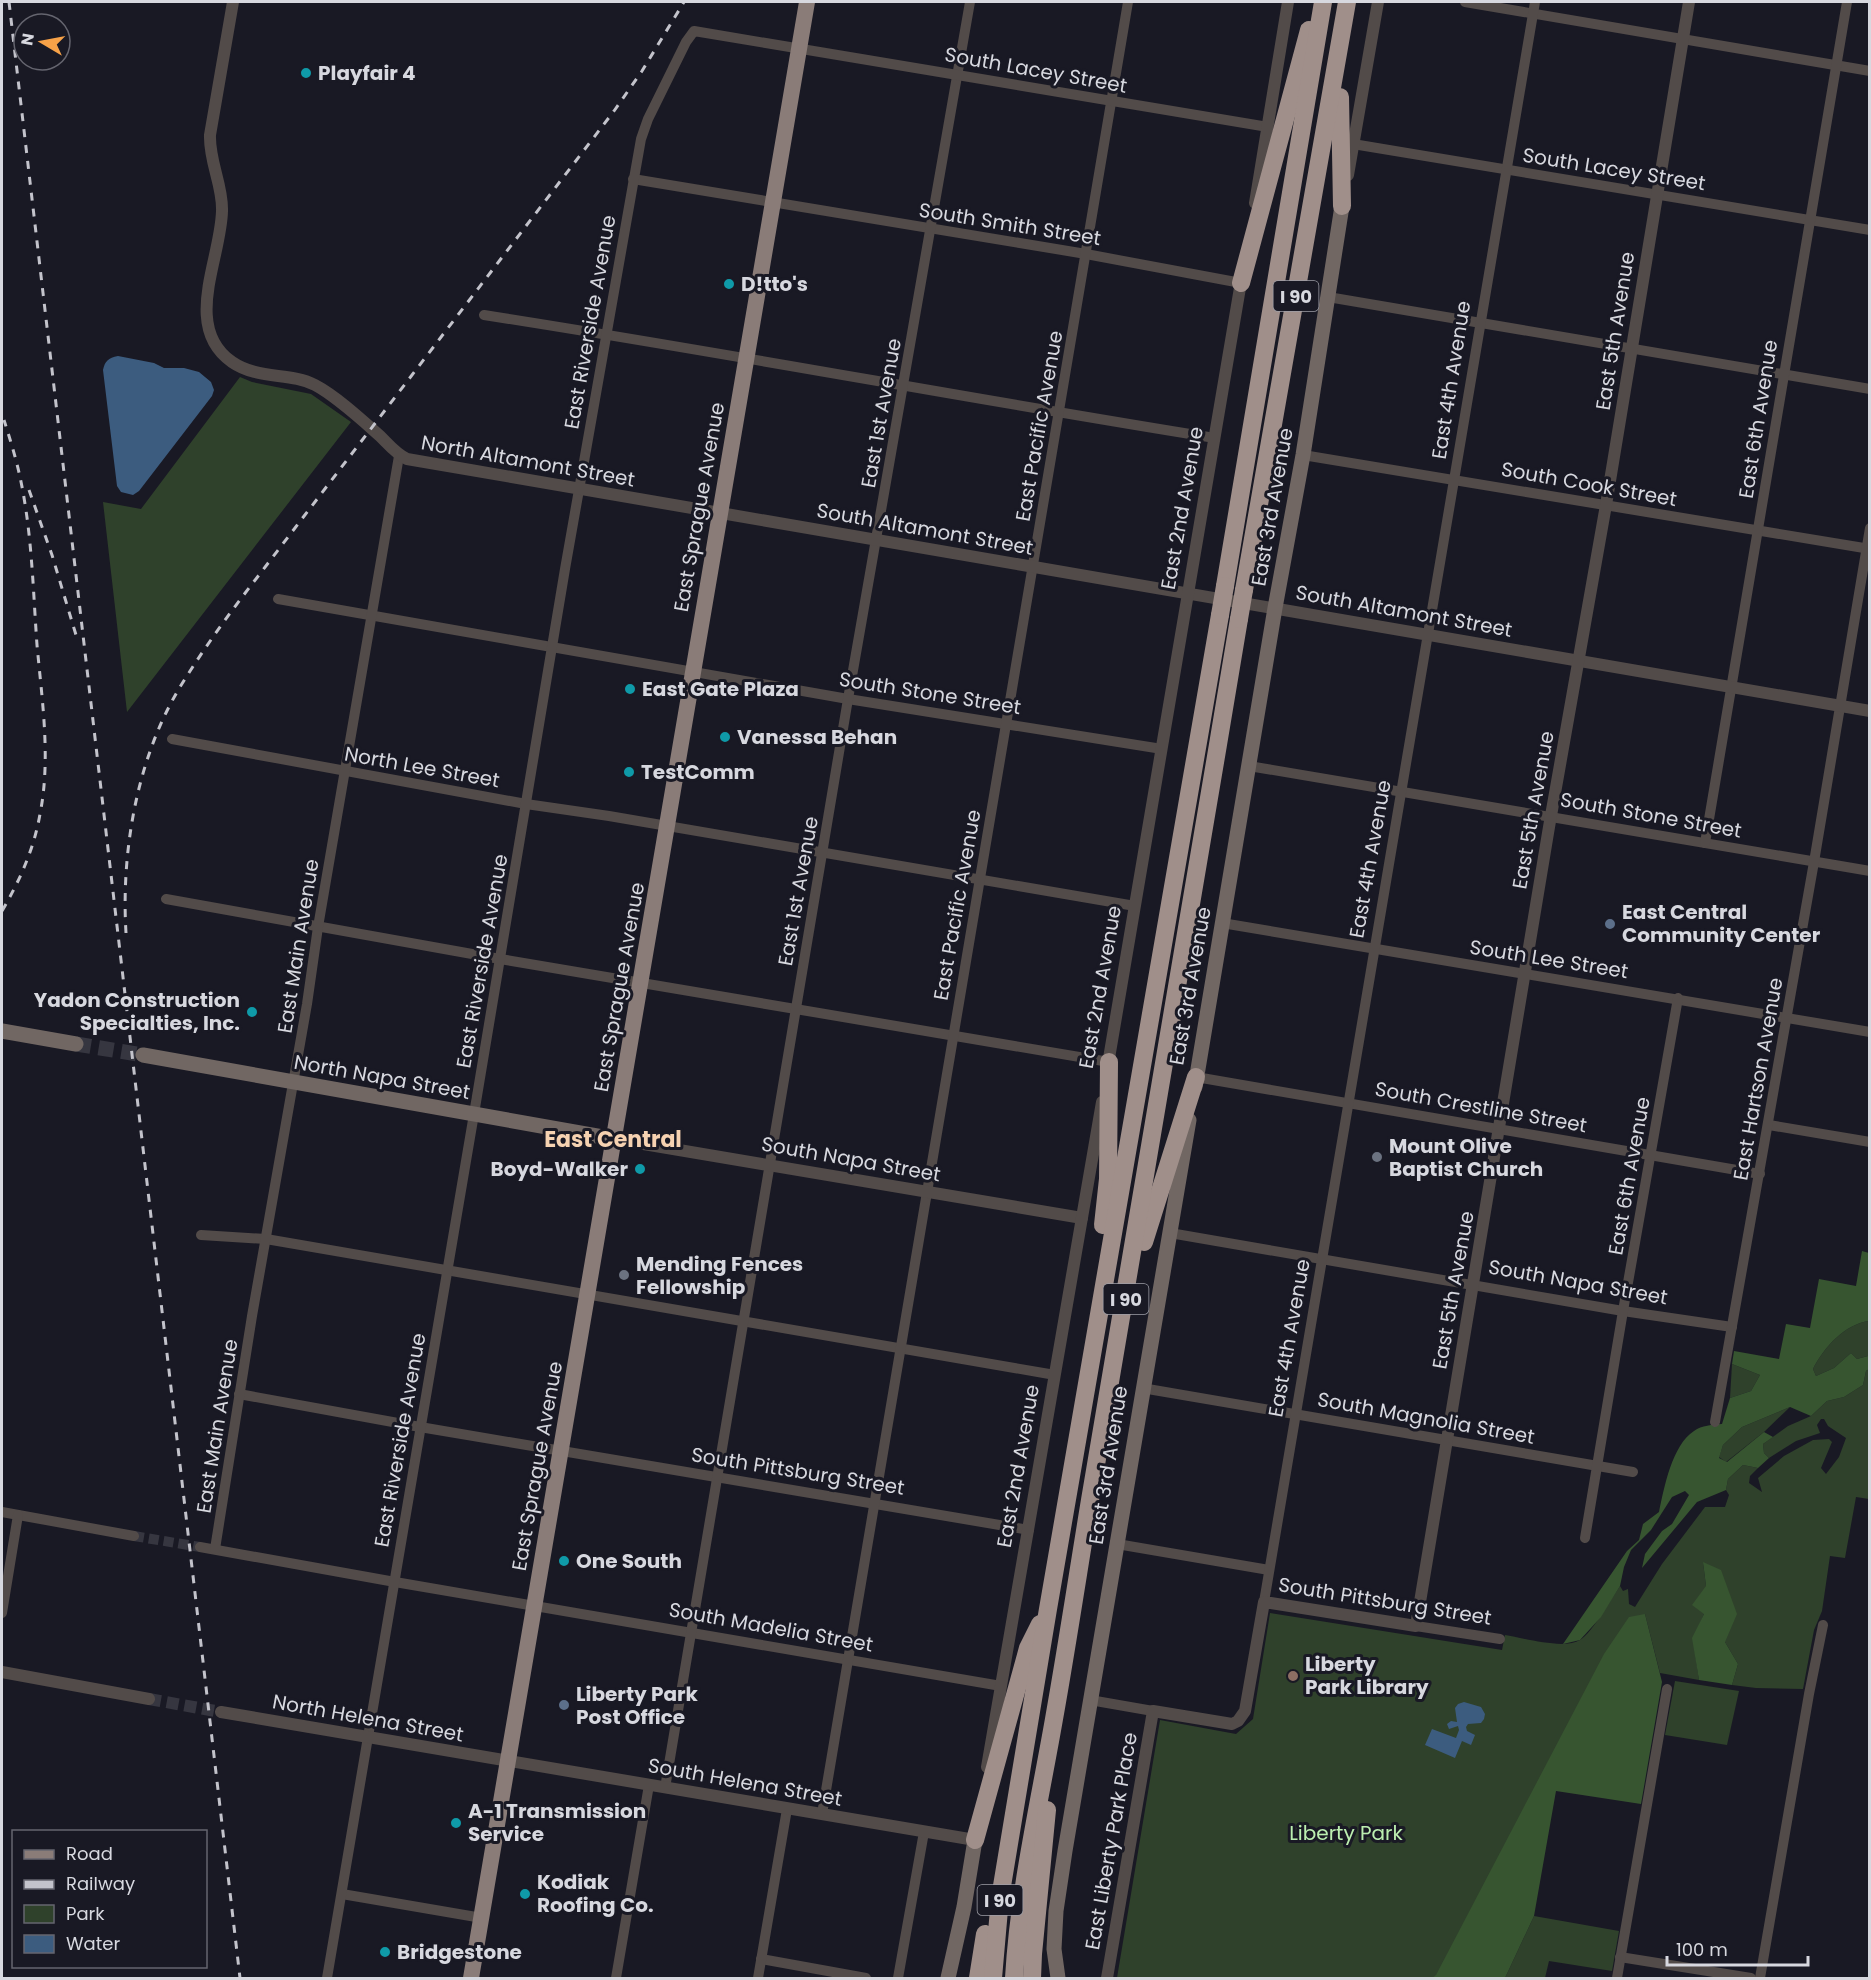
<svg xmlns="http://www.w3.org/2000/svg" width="1871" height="1980" font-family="Poppins,sans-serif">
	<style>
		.green { fill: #2f412b }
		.forest { fill: #375530 }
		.water { fill: #3c5c7f }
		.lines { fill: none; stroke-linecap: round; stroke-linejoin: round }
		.minor-tunnel { stroke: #363640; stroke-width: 10; stroke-dasharray: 10 5; stroke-linecap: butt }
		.tertiary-tunnel { stroke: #363640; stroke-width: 12; stroke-dasharray: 12 6; stroke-linecap: butt }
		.secondary-tunnel { stroke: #363640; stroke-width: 15; stroke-dasharray: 15 8; stroke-linecap: butt }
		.minor { stroke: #524b49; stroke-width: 10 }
		.tertiary { stroke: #524b49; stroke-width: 12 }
		.secondary { stroke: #716763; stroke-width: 15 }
		.primary { stroke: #8a7c78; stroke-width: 16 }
		.motorway { stroke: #a08f8a; stroke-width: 18 }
		.rail { stroke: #c3c3cb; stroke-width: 3; stroke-dasharray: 8 8; stroke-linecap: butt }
		.motorway-bridge { stroke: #a08f8a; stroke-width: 18 }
		.culture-dot { fill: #0f9aa8; stroke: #191924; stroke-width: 2 }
		.service-dot { fill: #5c6f8a; stroke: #191924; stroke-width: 2 }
		.worship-dot { fill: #6b7280; stroke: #191924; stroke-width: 2 }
		.education-dot { fill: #8d6e63; stroke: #191924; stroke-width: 2 }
		.labels { text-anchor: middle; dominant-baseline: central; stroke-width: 6; stroke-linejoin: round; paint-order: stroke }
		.shield { fill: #191924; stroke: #9e9fa7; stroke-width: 1.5 }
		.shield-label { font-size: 18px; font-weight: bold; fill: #d7d8df }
		.street-label { font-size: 20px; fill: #d7d8df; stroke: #191924 }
		.poi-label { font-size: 20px; font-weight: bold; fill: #d7d8df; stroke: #191924; text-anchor: start }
		.park-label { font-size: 20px; fill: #bcefb0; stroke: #191924 }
		.quarter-label { font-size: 22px; font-weight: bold; fill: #f6d2b1; stroke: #191924 }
	</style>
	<rect width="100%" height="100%" fill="#191924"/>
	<g class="green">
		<path d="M240,377L252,382L311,394L351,422L127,712L103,502L141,509Z"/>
		<path d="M1869,1321V1351L1868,1356L1857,1359L1851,1353L1834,1368L1816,1376L1813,1369C1824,1347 1845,1324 1869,1321Z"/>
		<path d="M1732,1364L1760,1375L1751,1391L1730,1398Z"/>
		<path d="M1869,1369V1499L1856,1497L1845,1558L1830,1556L1822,1611L1814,1630L1803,1689L1756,1688L1732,1685L1738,1664L1725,1642L1703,1562L1706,1586L1704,1614L1693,1639L1699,1680L1660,1673L1645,1614L1436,1976L1432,1978H1117L1160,1720L1236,1734L1253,1719L1270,1613L1502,1650L1505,1635C1523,1638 1564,1650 1580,1640C1593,1632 1611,1599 1620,1586L1623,1591L1628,1589L1629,1604L1635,1607L1662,1564L1705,1507H1725L1729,1495L1726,1490L1728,1479L1743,1465L1758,1468L1750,1476L1749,1483L1762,1492L1758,1478L1784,1456L1813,1440L1829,1439L1832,1442L1821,1468L1826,1474L1839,1457L1846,1438L1828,1426L1824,1419H1821L1817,1425L1820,1433L1796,1441L1769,1458L1764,1453L1763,1444L1788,1426L1811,1416L1827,1401L1844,1397L1863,1385L1866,1371Z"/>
		<path d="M1790,1407L1764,1432L1726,1462L1719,1457L1723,1445L1742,1427Z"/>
		<path d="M1675,1681L1739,1691L1727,1745L1665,1735Z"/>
		<path d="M1534,1916L1619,1931L1612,1971L1549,1961L1545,1978H1492H1505Z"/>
	</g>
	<g class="forest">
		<path d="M1862,1251L1869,1253V1321C1845,1324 1824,1347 1813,1369L1816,1376L1834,1368L1851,1353L1857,1359L1868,1356L1869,1351V1369L1866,1371L1863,1385L1844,1397L1827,1401L1811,1416L1790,1407L1742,1427L1723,1445L1719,1458L1727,1462L1764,1432L1773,1437L1763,1444L1764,1453L1769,1458L1758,1468L1743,1465L1728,1479L1726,1490L1697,1502L1642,1568L1645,1554L1662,1531L1672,1524L1689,1495L1685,1491L1672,1497L1651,1530L1631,1550L1624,1567L1620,1586L1601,1617L1580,1640L1563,1644L1627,1551L1639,1540L1643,1524L1659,1512C1664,1488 1672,1445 1694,1431C1702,1425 1712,1425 1722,1424L1730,1398L1751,1391L1760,1375L1732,1364L1734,1351L1779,1359L1786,1324L1810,1328L1819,1279L1856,1286Z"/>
		<path d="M1703,1562L1721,1570L1737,1614L1725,1642L1738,1664L1732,1685L1699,1680L1692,1638L1704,1614L1692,1605L1706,1586Z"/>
		<path d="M1645,1614L1662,1682L1641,1804L1556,1791L1534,1916L1505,1978H1432L1436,1975L1604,1654L1629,1617Z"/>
	</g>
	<g class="water">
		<path d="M118,356L154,363L164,368H184L199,372L211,382L214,390L212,396L139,491L133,495L121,492L117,486L103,370C105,361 108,358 118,356Z"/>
		<path d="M1464,1702L1481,1707L1485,1714L1484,1719L1481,1723L1468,1724L1466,1727L1467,1731L1475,1735L1471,1745L1462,1741L1455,1758L1425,1745L1432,1729L1456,1738L1459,1730L1458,1726L1449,1729L1447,1724L1451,1721L1457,1722L1455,1708L1458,1704Z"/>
	</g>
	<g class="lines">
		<path class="minor-tunnel" d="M134,1536L200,1547"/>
		<path class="tertiary-tunnel" d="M149,1699L221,1712"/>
		<path class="secondary-tunnel" d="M76,1044L143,1055"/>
		<g class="minor">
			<path d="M1465,2L1870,71"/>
			<path d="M1353,144L1870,230"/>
			<path d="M633,179L1086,254L1241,283"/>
			<path d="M1328,297L1870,389"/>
			<path d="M484,315C728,353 971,399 1215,438"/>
			<path d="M1303,455L1870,549"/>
			<path d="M278,599L848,699L1162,749"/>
			<path d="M172,739L526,804L609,816L1135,906"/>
			<path d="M1249,766L1870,871"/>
			<path d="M1705,843L1847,2"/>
			<path d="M166,899L500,959L1109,1062"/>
			<path d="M1222,923L1870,1032"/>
			<path d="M1196,1077L1760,1174"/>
			<path d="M1769,1125L1870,1142"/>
			<path d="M1170,1233L1623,1311L1732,1327"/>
			<path d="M201,1235L266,1239L1055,1375"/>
			<path d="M1142,1388L1633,1472"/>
			<path d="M239,1394L420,1427L1029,1530"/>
			<path d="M1715,1422L1814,862L1870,528"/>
			<path d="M2,1512L134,1536"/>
			<path d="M1585,1538L1623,1311L1678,998"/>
			<path d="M1117,1544L1269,1570"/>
			<path d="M200,1547L395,1582L1001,1686"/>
			<path d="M215,1549L252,1316L307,1004L318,927L399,456"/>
			<path d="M1264,1602L1535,2"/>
			<path d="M2,1613L18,1515"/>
			<path d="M1416,1626L1500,1639"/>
			<path d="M1090,1700L1153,1711"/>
			<path d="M665,1788L848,699L970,2"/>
			<path d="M822,1814L1128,2"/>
			<path d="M342,1894L482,1918"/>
			<path d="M1620,1957L1751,1978"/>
			<path d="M761,1959L866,1978"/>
			<path d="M327,1978L474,1114L565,569L641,139L648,119L686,42L694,31L1268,127"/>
			<path d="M616,1978L649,1785"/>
			<path d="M758,1978L787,1809"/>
			<path d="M898,1978L924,1832"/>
			<path d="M1617,1978L1667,1689"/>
			<path d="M1760,1978L1809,1694L1823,1625"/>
		</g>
		<g class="tertiary">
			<path d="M233,2L210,135C209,162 223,185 222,211C221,259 182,327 232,362C258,380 290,372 315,385C336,396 362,420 380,436C389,445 396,454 407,459L1870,711"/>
			<path d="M1348,175L1378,2"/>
			<path d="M1255,203L1288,2"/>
			<path d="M1107,1070L1242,276"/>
			<path d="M614,1139L1082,1218"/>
			<path d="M2,1672L149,1699"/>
			<path d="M221,1712L975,1840L976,1835"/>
			<path d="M987,1767L1102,1102"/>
			<path d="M1107,1978L1153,1711L1232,1724L1238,1721L1245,1711L1264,1602L1416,1626L1549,827L1606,505L1689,2"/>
		</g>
		<g class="secondary">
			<path d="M2,1031L76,1044"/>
			<path d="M143,1055L614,1139"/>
			<path d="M1195,1087L1275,608L1303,455L1342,206"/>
			<path d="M948,1978L964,1907L975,1840"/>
			<path d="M1058,1978L1054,1949L1056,1911L1065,1851L1189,1120"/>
		</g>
		<path class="primary" d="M471,1978L807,2"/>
		<g class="motorway">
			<path d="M1340,97L1342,206"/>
			<path d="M1241,283L1309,30"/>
			<path d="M1225,586L1323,2"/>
			<path d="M1244,590L1347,2"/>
			<path d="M1103,1225L1108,1179L1109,1062"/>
			<path d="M1144,1242L1196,1077"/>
			<path d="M975,1840L1028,1648L1040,1624"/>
			<path d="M978,1978L985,1934"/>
			<path d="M993,1978L1000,1898L1048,1609L1220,615"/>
			<path d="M1014,1978C1019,1890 1039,1805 1054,1719C1067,1646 1078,1573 1090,1500C1140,1207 1190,913 1239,619"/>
			<path d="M1032,1978L1033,1954L1047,1810"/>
		</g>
		<g class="rail">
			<path d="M9,2L240,1978"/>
			<path d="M29,490L52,555L76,635"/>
			<path d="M2,911C20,880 34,849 40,814C51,759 42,700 37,645C33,590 32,532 20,477C16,458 10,439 4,420"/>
			<path d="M126,933C121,851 137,758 180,687C204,648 231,611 259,575L614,111L642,71L684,2"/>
		</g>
		<g class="motorway-bridge">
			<path d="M1220,615L1225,586"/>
			<path d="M1239,619L1244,590"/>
		</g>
	</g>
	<g class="culture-dot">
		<circle cx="306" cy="73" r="6"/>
		<circle cx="729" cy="284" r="6"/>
		<circle cx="630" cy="689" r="6"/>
		<circle cx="725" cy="737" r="6"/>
		<circle cx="629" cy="772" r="6"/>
		<circle cx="252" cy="1012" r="6"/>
		<circle cx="640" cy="1169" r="6"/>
		<circle cx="564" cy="1561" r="6"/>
		<circle cx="456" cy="1823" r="6"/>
		<circle cx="525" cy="1894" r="6"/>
		<circle cx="385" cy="1952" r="6"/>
	</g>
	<g class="service-dot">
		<circle cx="1610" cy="924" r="6"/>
		<circle cx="564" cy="1705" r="6"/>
	</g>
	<g class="worship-dot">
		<circle cx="1377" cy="1157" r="6"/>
		<circle cx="624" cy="1275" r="6"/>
	</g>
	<circle class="education-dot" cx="1293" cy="1676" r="6"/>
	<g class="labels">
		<g class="shield">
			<rect x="1273.5" y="281" width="45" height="30" rx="4.5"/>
			<rect x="1103.5" y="1284" width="45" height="30" rx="4.5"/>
			<rect x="977.5" y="1885" width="45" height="30" rx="4.5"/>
		</g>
		<g class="shield-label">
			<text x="1296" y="296">I 90</text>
			<text x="1126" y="1299">I 90</text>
			<text x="1000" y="1900">I 90</text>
		</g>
		<g class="street-label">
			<text transform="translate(1036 70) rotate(10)">South Lacey Street</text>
			<text transform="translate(1614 169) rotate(9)">South Lacey Street</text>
			<text transform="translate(1010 224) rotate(9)">South Smith Street</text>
			<text transform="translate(590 322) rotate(-80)">East Riverside Avenue</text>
			<text transform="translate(1615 331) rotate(-81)">East 5th Avenue</text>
			<text transform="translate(1451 380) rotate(-81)">East 4th Avenue</text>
			<text transform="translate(881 413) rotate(-80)">East 1st Avenue</text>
			<text transform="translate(1758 419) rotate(-81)">East 6th Avenue</text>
			<text transform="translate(1039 426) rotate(-80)">East Pacific Avenue</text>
			<text transform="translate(528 461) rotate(10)">North Altamont Street</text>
			<text transform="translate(1589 484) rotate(10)">South Cook Street</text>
			<text transform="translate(699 507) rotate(-80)">East Sprague Avenue</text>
			<text transform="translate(1272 507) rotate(-80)">East 3rd Avenue</text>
			<text transform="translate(1182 508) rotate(-80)">East 2nd Avenue</text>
			<text transform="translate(925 529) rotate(10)">South Altamont Street</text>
			<text transform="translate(1404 611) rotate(10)">South Altamont Street</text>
			<text transform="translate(930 693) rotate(9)">South Stone Street</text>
			<text transform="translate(422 767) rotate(10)">North Lee Street</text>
			<text transform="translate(1533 810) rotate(-80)">East 5th Avenue</text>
			<text transform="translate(1651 815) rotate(10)">South Stone Street</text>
			<text transform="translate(1370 859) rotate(-80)">East 4th Avenue</text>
			<text transform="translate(798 891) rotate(-80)">East 1st Avenue</text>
			<text transform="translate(957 905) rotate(-80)">East Pacific Avenue</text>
			<text transform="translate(298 946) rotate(-81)">East Main Avenue</text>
			<text transform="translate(1549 959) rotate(9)">South Lee Street</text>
			<text transform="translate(482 961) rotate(-80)">East Riverside Avenue</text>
			<text transform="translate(1190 986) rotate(-80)">East 3rd Avenue</text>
			<text transform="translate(619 987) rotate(-80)">East Sprague Avenue</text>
			<text transform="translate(1100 987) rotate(-80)">East 2nd Avenue</text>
			<text transform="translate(382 1077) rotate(10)">North Napa Street</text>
			<text transform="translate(1758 1079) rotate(-80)">East Hartson Avenue</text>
			<text transform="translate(1481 1107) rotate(10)">South Crestline Street</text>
			<text transform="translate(851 1159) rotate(10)">South Napa Street</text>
			<text transform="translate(1629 1176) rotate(-80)">East 6th Avenue</text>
			<text transform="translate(1578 1282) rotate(10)">South Napa Street</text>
			<text transform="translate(1453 1290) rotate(-80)">East 5th Avenue</text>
			<text transform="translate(1289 1338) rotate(-80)">East 4th Avenue</text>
			<text transform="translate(1426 1418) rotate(10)">South Magnolia Street</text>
			<text transform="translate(217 1426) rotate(-81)">East Main Avenue</text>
			<text transform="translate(400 1440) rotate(-80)">East Riverside Avenue</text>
			<text transform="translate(1108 1465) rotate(-81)">East 3rd Avenue</text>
			<text transform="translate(537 1466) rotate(-80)">East Sprague Avenue</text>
			<text transform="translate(1018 1466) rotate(-80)">East 2nd Avenue</text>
			<text transform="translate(798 1471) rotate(9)">South Pittsburg Street</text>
			<text transform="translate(1385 1601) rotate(9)">South Pittsburg Street</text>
			<text transform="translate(771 1627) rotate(10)">South Madelia Street</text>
			<text transform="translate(368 1718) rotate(10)">North Helena Street</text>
			<text transform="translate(745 1782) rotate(10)">South Helena Street</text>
			<text transform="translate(1111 1841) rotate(-80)">East Liberty Park Place</text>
		</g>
		<g class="poi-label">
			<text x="318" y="73">Playfair 4</text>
			<text x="741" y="284">D!tto's</text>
			<text x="642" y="689">East Gate Plaza</text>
			<text x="737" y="737">Vanessa Behan</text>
			<text x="641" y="772">TestComm</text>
			<text x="1622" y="912">East Central<tspan x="1622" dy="23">Community Center</tspan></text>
			<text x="240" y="1000" text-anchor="end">Yadon Construction<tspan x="240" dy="23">Specialties, Inc.</tspan></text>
			<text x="1389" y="1146">Mount Olive<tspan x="1389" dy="23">Baptist Church</tspan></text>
			<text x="628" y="1169" text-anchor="end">Boyd-Walker</text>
			<text x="636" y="1264">Mending Fences<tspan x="636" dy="23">Fellowship</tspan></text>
			<text x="576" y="1561">One South</text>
			<text x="1305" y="1664">Liberty<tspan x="1305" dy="23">Park Library</tspan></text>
			<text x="576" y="1694">Liberty Park<tspan x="576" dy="23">Post Office</tspan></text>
			<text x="468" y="1811">A-1 Transmission<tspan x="468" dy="23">Service</tspan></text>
			<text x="537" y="1882">Kodiak<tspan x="537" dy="23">Roofing Co.</tspan></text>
			<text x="397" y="1952">Bridgestone</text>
		</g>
		<g class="park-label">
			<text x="1346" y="1833">Liberty Park</text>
		</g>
		<g class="quarter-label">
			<text x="613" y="1139">East Central</text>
		</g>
	</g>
	<rect width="1871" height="1980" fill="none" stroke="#d7d8df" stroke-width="6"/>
	<rect x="12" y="1830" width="195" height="138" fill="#191924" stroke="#65656f" stroke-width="1.5"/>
	<rect x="24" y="1850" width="30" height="9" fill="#8a7c78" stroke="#65656f" stroke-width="1.5"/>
	<text x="66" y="1860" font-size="18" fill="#d7d8df">Road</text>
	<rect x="24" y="1880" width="30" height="9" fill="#c3c3cb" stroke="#65656f" stroke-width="1.5"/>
	<text x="66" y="1890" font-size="18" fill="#d7d8df">Railway</text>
	<rect x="24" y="1905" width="30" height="18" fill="#2f412b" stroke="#65656f" stroke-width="1.5"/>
	<text x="66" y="1920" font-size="18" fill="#d7d8df">Park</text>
	<rect x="24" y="1935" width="30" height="18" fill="#3c5c7f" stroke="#65656f" stroke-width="1.5"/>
	<text x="66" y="1950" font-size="18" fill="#d7d8df">Water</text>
	<g transform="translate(42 42) rotate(280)"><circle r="28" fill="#191924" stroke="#65656f" stroke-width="1.5"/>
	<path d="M0-4.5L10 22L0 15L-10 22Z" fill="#f7a248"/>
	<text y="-9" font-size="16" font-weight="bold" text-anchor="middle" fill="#d7d8df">N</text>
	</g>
	<path d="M1667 1956v9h141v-9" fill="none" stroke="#d7d8df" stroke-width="3"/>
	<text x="1676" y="1956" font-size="18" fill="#d7d8df" stroke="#191924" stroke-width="4.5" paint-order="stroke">100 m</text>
</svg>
